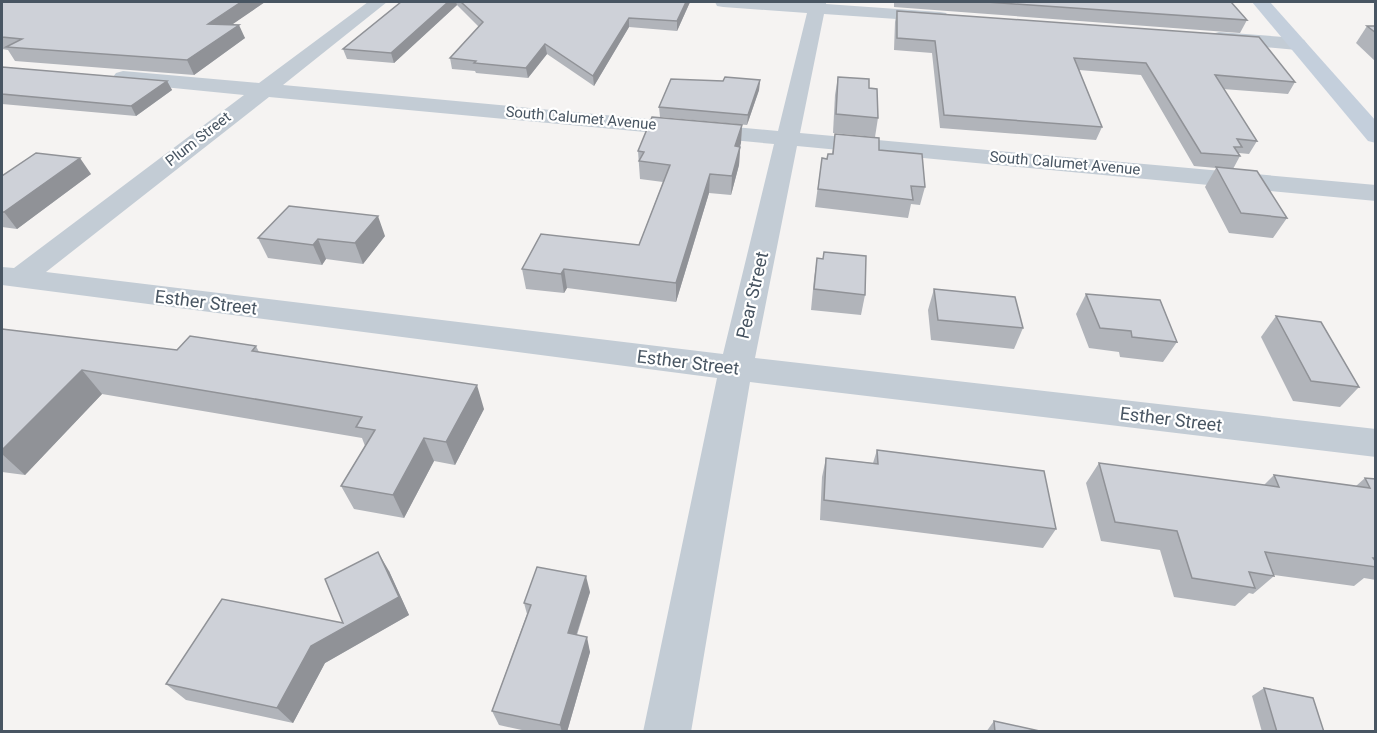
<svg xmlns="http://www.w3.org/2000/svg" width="1377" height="733" font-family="Roboto,sans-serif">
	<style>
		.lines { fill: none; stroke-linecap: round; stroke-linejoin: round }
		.street { fill: #c3ccd5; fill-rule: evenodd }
		.secondary { fill: #c4cfdc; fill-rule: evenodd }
		.wall { fill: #b1b4ba }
		.shaded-wall { fill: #909297 }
		.building { fill: #ced1d8; stroke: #909297; stroke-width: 1.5 }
		.labels { text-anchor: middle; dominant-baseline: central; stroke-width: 4.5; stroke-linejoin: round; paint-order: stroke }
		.far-street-label { font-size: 15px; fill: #485562; stroke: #fff }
		.street-label { font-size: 18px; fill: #485562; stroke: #fff }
	</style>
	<rect width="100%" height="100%" fill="#f5f3f2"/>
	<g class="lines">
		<g class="street">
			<path d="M368,2H387L283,85L778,131L807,13L723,7L717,6L715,2H826V4L940,12L946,13L949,17L946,21L940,22L824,14L800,133L1376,185V201L797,146L755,358L1376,429V457L750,382L691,732H643L717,378L2,285V267L14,268L244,95L123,83L116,81L113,77L116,73L123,71L259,83ZM269,97L774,144L723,354L46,272Z"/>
			<path d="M1219,32L1297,38L1304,40L1307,44L1304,48L1297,50L1212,42L1209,38L1212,34Z"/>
		</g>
		<path class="secondary" d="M1252,2H1270L1376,121V143L1368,141Z"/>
	</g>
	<g class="wall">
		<path d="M2,2H265L232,24L245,38L194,75L15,61L8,50L2,49Z"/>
		<path d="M401,2H690L677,31L629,27L594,86L547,54L528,78L476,73L475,71L452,69L450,58L479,27L457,5L394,63L347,59L343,49Z"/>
		<path d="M894,2H1231L1247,20L1240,33L894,7Z"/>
		<path d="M897,11L1295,82L1288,94L1223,89L1257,141L1249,154L1239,153L1238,154L1240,156L1233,169L1287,218L1273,238L1229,233L1205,187L1216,168L1194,166L1141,75L1079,70L1102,127L1096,140L940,128L932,53L894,50L895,22Z"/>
		<path d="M1367,26H1376V62L1356,43Z"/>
		<path d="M2,67L167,81L172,90L136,116L2,104Z"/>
		<path d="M838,77L869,88L878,118L875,137L833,133L835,95Z"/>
		<path d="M760,80L759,90L747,125L660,117L659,107L723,81Z"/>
		<path d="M742,125L739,165L731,195L709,193L676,302L567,288L564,293L526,289L522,269L639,245L663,182L640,179L638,151Z"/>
		<path d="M835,134L879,150L925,187L920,205L911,204L908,218L815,207L822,158L827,159L832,154Z"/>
		<path d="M91,174L17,229L2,227V176Z"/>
		<path d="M385,236L363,264L326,259L322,265L268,258L258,238Z"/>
		<path d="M817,258L865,295L861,315L811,310L814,279Z"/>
		<path d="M934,289L1023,328L1014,349L931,340L928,310Z"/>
		<path d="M1086,294L1177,342L1163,362L1120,357L1119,352L1089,348L1076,314Z"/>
		<path d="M1276,316L1359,387L1340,407L1293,401L1261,337Z"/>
		<path d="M2,329L177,350L256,346L259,352L484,409L455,465L434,461L404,518L354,509L341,486L365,446L362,438L102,394L25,475L2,472Z"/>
		<path d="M877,450L1056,529L1043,548L820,520L822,477L826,458L873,463Z"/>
		<path d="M1099,463L1264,485L1274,475L1356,486L1365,478L1376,479V580L1364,578L1354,586L1274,575V576L1253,594L1249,593L1235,606L1174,597L1160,550L1101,541L1086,483Z"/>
		<path d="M389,571L409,615L325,663L293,723L186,700L166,684L343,623Z"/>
		<path d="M590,592L577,635L590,652L567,732H531L499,725L492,711L527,614L524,603Z"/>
		<path d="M1264,688L1324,732H1262L1252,696Z"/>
		<path d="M994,721L1044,732H986Z"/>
	</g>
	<g class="shaded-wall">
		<path d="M241,2H265L214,37L208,24Z"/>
		<path d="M448,2H456L457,5L394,63L391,53Z"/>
		<path d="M686,2H690L677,31V21Z"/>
		<path d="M629,18V27L594,86L593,76Z"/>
		<path d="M239,25L245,38L194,75L187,60Z"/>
		<path d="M545,44L547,54L528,78L526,68Z"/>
		<path d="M760,80L759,90L747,125L748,115Z"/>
		<path d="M167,81L172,90L136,116L131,106Z"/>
		<path d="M742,125L741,143L734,164L735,146Z"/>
		<path d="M740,147L739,165L731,195L732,176Z"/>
		<path d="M80,158L91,174L17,229L4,212Z"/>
		<path d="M710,174L709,193L676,302V283Z"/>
		<path d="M378,216L385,236L363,264L355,243Z"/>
		<path d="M318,239L326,259L322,265L313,245Z"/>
		<path d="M564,269L567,288L564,293L561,274Z"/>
		<path d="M82,370L102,394L25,475L2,454V450Z"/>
		<path d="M477,385L484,409L455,465L446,442Z"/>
		<path d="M424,438L434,461L404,518L393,495Z"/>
		<path d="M378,552L389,571L409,615L325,663L293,723L277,708L311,646L399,597Z"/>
		<path d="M586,576L590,592L572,648L568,633Z"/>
		<path d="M587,637L590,652L567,732H562L560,725Z"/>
	</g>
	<g class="building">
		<path d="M2,2H241L208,24L239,25L187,60L6,47L22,39L2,37Z"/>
		<path d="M401,2H448L391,53L343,49Z"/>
		<path d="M461,2H686L677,21L629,18L593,76L545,44L526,68L474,63L476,61L450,58L483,22Z"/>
		<path d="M987,2H1231L1247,20Z"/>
		<path d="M897,11L1259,37L1295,82L1215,75L1257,141L1237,139L1242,147H1234L1240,156L1201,153L1146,63L1074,58L1102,127L944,115L935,41L897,38Z"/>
		<path d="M1367,26H1376V33Z"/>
		<path d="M2,67L167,81L131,106L2,94Z"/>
		<path d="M725,77L760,80L748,115L659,107L671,79L723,81Z"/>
		<path d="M838,77L869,79V88L877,89L878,118L836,114Z"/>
		<path d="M652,117L742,125L735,146L740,147L732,176L710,174L676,283L564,269L561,274L522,269L541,234L639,245L670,165L639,161L644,152L638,151Z"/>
		<path d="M835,134L879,138V150L922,154L925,187L911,186L913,200L818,189L822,158L827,159L828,154H833Z"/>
		<path d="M36,153L80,158L4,212H2V176Z"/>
		<path d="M1216,167L1257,171L1287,218L1241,213Z"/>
		<path d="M289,206L378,216L355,243L318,239L313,245L258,238Z"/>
		<path d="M824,252L866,256L865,295L814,289L817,258L823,259Z"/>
		<path d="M934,289L1015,297L1023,328L938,320Z"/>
		<path d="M1086,294L1160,300L1177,342L1132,337L1131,331L1100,328Z"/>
		<path d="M1276,316L1321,322L1359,387L1311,381Z"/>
		<path d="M2,329L177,350L190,336L256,346L252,351L477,385L446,442L424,438L393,495L341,486L375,430L356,427L362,417L82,370L2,450Z"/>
		<path d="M877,450L1044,471L1056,529L824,500L826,458L878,464Z"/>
		<path d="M1099,463L1279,487L1274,475L1370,488L1365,478L1376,479V558H1373L1376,562V567L1265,552L1274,576L1249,572L1255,588L1192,578L1177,531L1115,522Z"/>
		<path d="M378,552L399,597L311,646L277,708L166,684L222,599L343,623L325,579Z"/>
		<path d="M537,567L586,576L568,633L587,637L560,725L492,711L531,605L524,603Z"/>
		<path d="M1264,688L1313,698L1324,732H1277Z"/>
		<path d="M994,721L1044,732H995Z"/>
	</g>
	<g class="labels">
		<g class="far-street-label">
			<text transform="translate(581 118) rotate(5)">South Calumet Avenue</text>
			<text transform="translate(198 139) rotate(-38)">Plum Street</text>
			<text transform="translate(1065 163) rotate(5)">South Calumet Avenue</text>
		</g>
		<g class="street-label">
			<text transform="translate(752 295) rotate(-77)">Pear Street</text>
			<text transform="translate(206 302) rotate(7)">Esther Street</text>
			<text transform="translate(688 362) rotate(7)">Esther Street</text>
			<text transform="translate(1171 419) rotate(7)">Esther Street</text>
		</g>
	</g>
	<rect width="1377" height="733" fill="none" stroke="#485562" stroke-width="6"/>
</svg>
